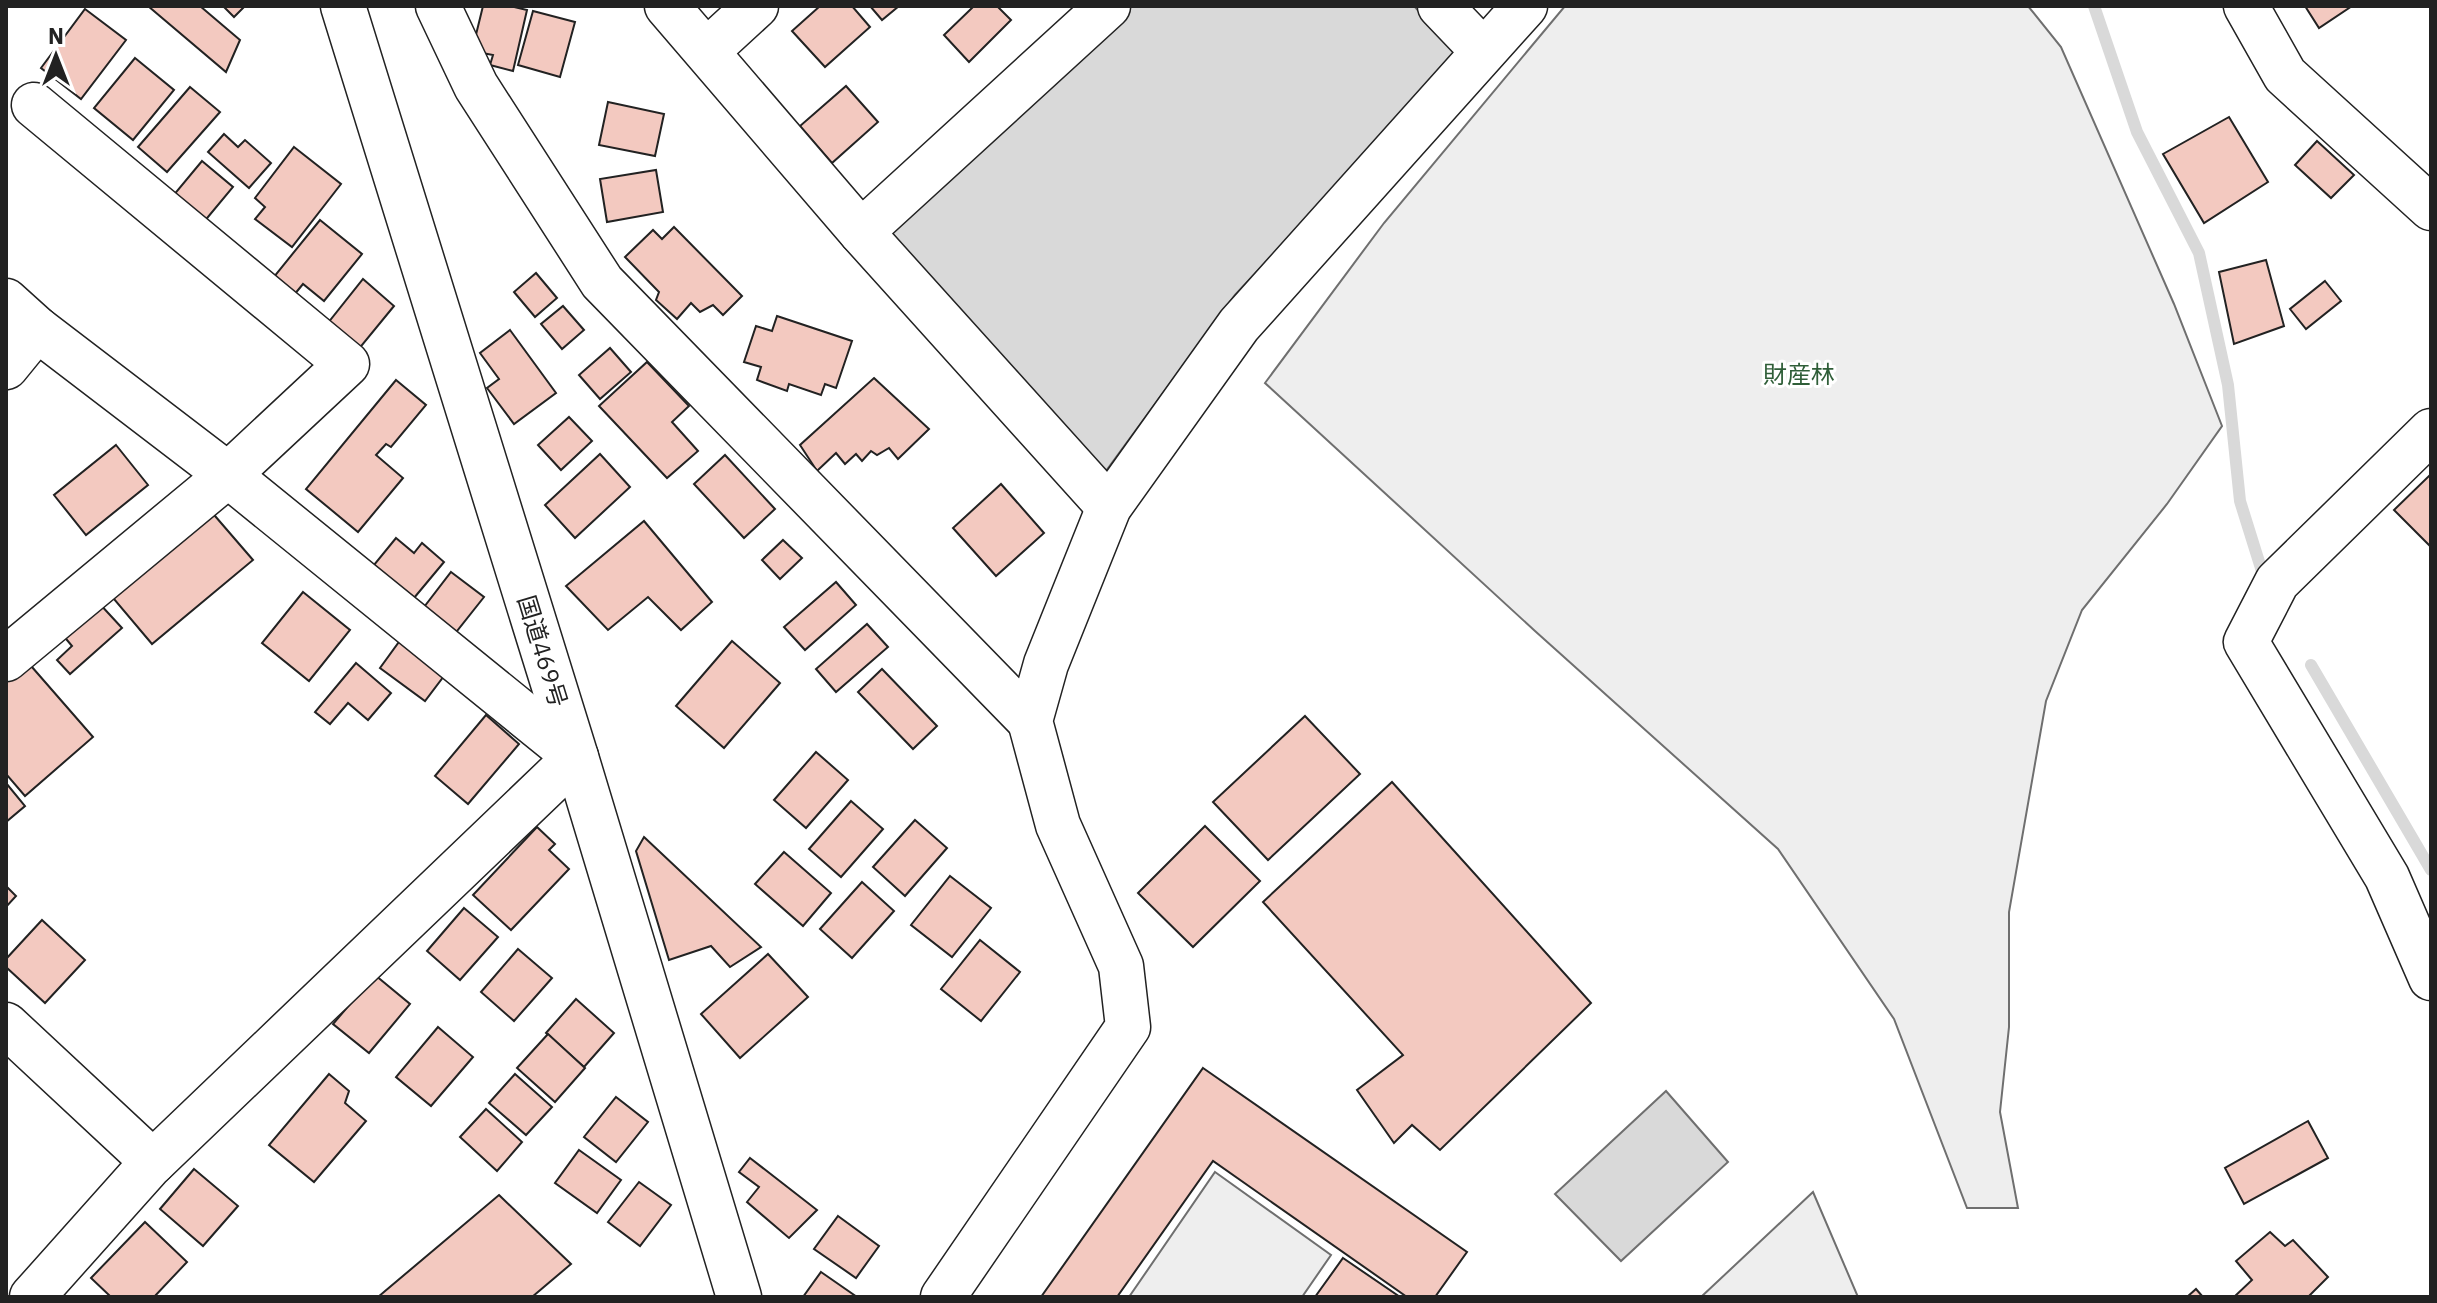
<svg xmlns="http://www.w3.org/2000/svg" width="2437" height="1303" font-family="'IBM Plex Sans','Noto Sans JP',sans-serif">
	<style>
		.green { fill: #eee; stroke: #6f6f6f; stroke-width: 2 }
		.water { fill: #d9d9d9; stroke: #6f6f6f; stroke-width: 2 }
		.lines { fill: none; stroke-linecap: round; stroke-linejoin: round }
		.stream { stroke: #d9d9d9; stroke-width: 12 }
		.building { fill: #f3c9c0; stroke: #222; stroke-width: 2 }
		.minor-casing { stroke: #222; stroke-width: 47 }
		.highway-casing { stroke: #222; stroke-width: 47 }
		.minor { stroke: #fff; stroke-width: 44 }
		.highway { stroke: #fff; stroke-width: 44 }
		.labels { text-anchor: middle; dominant-baseline: central; stroke-width: 6; stroke-linejoin: round; paint-order: stroke }
		.park-label { font-size: 24px; fill: #2f5e38; stroke: #fff }
		.street-label { font-size: 24px; fill: #222; stroke: #fff }
	</style>
	<rect width="100%" height="100%" fill="#fff"/>
	<g class="green">
		<path d="M1565,6H2028L2061,47L2174,304L2222,426L2167,504L2082,610L2046,701L2009,912V1027L2000,1112L2018,1208H1967L1894,1019L1778,849L1535,631L1265,383L1384,223Z"/>
		<path d="M1215,1172L1331,1255L1302,1297H1129Z"/>
		<path d="M1813,1192L1858,1297H1701Z"/>
	</g>
	<g class="water">
		<path d="M1126,6H1414L1459,55L1235,295L1103,475L883,230Z"/>
		<path d="M1666,1091L1728,1162L1621,1261L1555,1194Z"/>
	</g>
	<g class="lines">
		<g class="stream">
			<path d="M2094,6L2137,132L2199,253L2228,385L2240,501L2265,581"/>
			<path d="M2311,665L2431,870"/>
		</g>
	</g>
	<g class="building">
		<path d="M148,6H200L240,40L226,72Z"/>
		<path d="M223,6H245L234,17Z"/>
		<path d="M483,6H510L527,10L513,71L490,65L493,55L472,51Z"/>
		<path d="M820,6H852L870,27L825,67L792,31Z"/>
		<path d="M870,6H899L882,20Z"/>
		<path d="M974,6H997L1011,20L969,62L944,35Z"/>
		<path d="M2305,6H2352L2319,28Z"/>
		<path d="M85,9L126,40L81,99L41,68Z"/>
		<path d="M533,11L575,22L560,77L518,65Z"/>
		<path d="M135,58L174,90L133,140L94,108Z"/>
		<path d="M846,86L878,122L832,163L800,126Z"/>
		<path d="M190,87L220,112L167,172L138,147Z"/>
		<path d="M608,102L664,114L655,156L599,145Z"/>
		<path d="M2229,117L2268,182L2204,223L2163,154Z"/>
		<path d="M224,134L238,147L245,140L271,163L249,188L208,152Z"/>
		<path d="M2317,141L2354,175L2331,198L2295,165Z"/>
		<path d="M294,147L341,184L292,247L255,219L265,207L255,198Z"/>
		<path d="M202,161L233,187L203,223L172,197Z"/>
		<path d="M656,170L663,212L607,222L600,179Z"/>
		<path d="M320,220L362,254L324,301L303,284L294,295L273,278Z"/>
		<path d="M674,227L742,296L723,315L713,305L700,312L691,303L677,319L656,300L659,292L625,257L653,230L662,239Z"/>
		<path d="M2266,260L2284,326L2234,344L2219,272Z"/>
		<path d="M536,273L557,298L535,317L514,292Z"/>
		<path d="M363,279L394,306L358,350L324,328Z"/>
		<path d="M2325,281L2341,301L2306,329L2290,309Z"/>
		<path d="M563,306L584,330L562,349L541,324Z"/>
		<path d="M777,316L852,341L836,388L825,384L821,395L789,384L787,391L757,380L761,367L744,362L756,326L772,331Z"/>
		<path d="M510,330L556,393L514,424L487,388L499,379L480,353Z"/>
		<path d="M610,348L631,372L600,399L579,375Z"/>
		<path d="M647,362L689,406L672,422L698,451L667,478L599,406Z"/>
		<path d="M874,378L929,429L898,459L889,448L877,455L871,451L862,461L856,454L845,464L836,453L817,471L800,445Z"/>
		<path d="M396,380L426,405L391,447L386,444L376,455L403,478L358,532L306,489Z"/>
		<path d="M569,417L592,441L561,470L538,445Z"/>
		<path d="M116,445L148,485L86,535L54,495Z"/>
		<path d="M600,454L630,487L575,538L545,505Z"/>
		<path d="M725,455L775,509L744,538L694,484Z"/>
		<path d="M2431,474V547L2394,510Z"/>
		<path d="M1001,484L1044,533L996,576L953,528Z"/>
		<path d="M209,509L253,560L152,644L108,592Z"/>
		<path d="M644,521L712,602L681,630L648,597L608,630L566,586Z"/>
		<path d="M396,538L414,553L422,543L444,562L409,604L369,571Z"/>
		<path d="M783,540L802,558L780,579L762,560Z"/>
		<path d="M451,572L484,597L453,636L421,611Z"/>
		<path d="M836,582L856,605L805,650L784,627Z"/>
		<path d="M303,592L350,630L309,681L262,643Z"/>
		<path d="M98,602L122,628L70,674L57,660L72,646L62,634Z"/>
		<path d="M867,624L888,647L836,692L816,669Z"/>
		<path d="M404,635L450,668L425,701L380,668Z"/>
		<path d="M732,641L780,683L724,748L676,706Z"/>
		<path d="M25,659L93,737L25,796L6,774V675Z"/>
		<path d="M356,663L391,693L368,720L348,703L330,724L315,712Z"/>
		<path d="M882,669L937,726L913,749L858,692Z"/>
		<path d="M486,715L519,744L468,804L435,776Z"/>
		<path d="M1305,716L1360,774L1268,860L1213,802Z"/>
		<path d="M816,752L848,780L806,828L774,800Z"/>
		<path d="M1392,782L1591,1003L1440,1150L1412,1125L1394,1143L1357,1090L1403,1055L1263,902Z"/>
		<path d="M6,783L25,806L6,822Z"/>
		<path d="M851,801L883,829L841,877L809,849Z"/>
		<path d="M915,820L947,848L905,896L873,867Z"/>
		<path d="M1205,826L1260,881L1193,947L1138,893Z"/>
		<path d="M537,827L555,844L549,850L569,869L511,930L473,895Z"/>
		<path d="M644,837L761,947L730,967L711,946L669,960L636,851Z"/>
		<path d="M784,852L831,893L803,926L755,884Z"/>
		<path d="M950,876L991,908L952,957L911,925Z"/>
		<path d="M862,882L894,911L852,958L820,929Z"/>
		<path d="M6,886L16,896L6,907Z"/>
		<path d="M464,908L498,937L460,980L427,951Z"/>
		<path d="M42,920L85,960L45,1003L6,967V959Z"/>
		<path d="M980,940L1020,972L981,1021L941,989Z"/>
		<path d="M518,949L552,978L514,1021L481,992Z"/>
		<path d="M768,954L808,997L740,1058L701,1014Z"/>
		<path d="M375,975L410,1004L369,1053L333,1024Z"/>
		<path d="M576,999L614,1033L584,1067L546,1033Z"/>
		<path d="M438,1027L473,1057L431,1106L396,1077Z"/>
		<path d="M548,1034L585,1068L555,1102L517,1068Z"/>
		<path d="M1203,1068L1467,1252L1435,1297H1407L1213,1161L1117,1297H1041Z"/>
		<path d="M329,1074L349,1091L345,1103L366,1121L314,1182L269,1145Z"/>
		<path d="M515,1074L552,1107L526,1135L489,1103Z"/>
		<path d="M616,1097L648,1122L616,1162L584,1137Z"/>
		<path d="M486,1109L522,1142L497,1171L460,1137Z"/>
		<path d="M2308,1121L2328,1158L2244,1204L2225,1168Z"/>
		<path d="M579,1150L621,1180L597,1213L555,1183Z"/>
		<path d="M750,1158L817,1210L789,1238L747,1202L759,1187L739,1172Z"/>
		<path d="M194,1169L238,1206L203,1246L160,1209Z"/>
		<path d="M639,1182L671,1205L640,1246L608,1222Z"/>
		<path d="M499,1195L571,1264L532,1297H378Z"/>
		<path d="M838,1216L879,1246L856,1278L814,1249Z"/>
		<path d="M145,1222L187,1262L154,1297H111L91,1278Z"/>
		<path d="M2270,1232L2285,1246L2293,1240L2328,1277L2308,1297H2234L2252,1280L2236,1261Z"/>
		<path d="M1343,1258L1400,1297H1315Z"/>
		<path d="M821,1272L857,1297H803Z"/>
		<path d="M2196,1289L2203,1297H2187Z"/>
	</g>
	<g class="lines">
		<g class="minor-casing">
			<g id="minor">
				<path d="M438,6L476,86L602,282L1030,721"/>
				<path d="M667,6L861,232L1109,507"/>
				<path d="M1440,6L1483,51"/>
				<path d="M2246,6L2285,75L2431,208"/>
				<path d="M707,51L756,6"/>
				<path d="M861,232L1108,6"/>
				<path d="M6,301L37,329L228,475L576,757L149,1166L32,1297"/>
				<path d="M6,367L37,329"/>
				<path d="M2431,431L2277,582L2246,642L2387,877L2431,978"/>
				<path d="M6,659L228,475L347,364L34,105"/>
				<path d="M6,1025L153,1162"/>
				<path d="M943,1297L1128,1027L1121,966L1058,825L1030,721L1046,664L1109,507L1239,325L1525,6"/>
			</g>
		</g>
		<g class="highway-casing">
			<path id="highway" d="M343,6L576,757L739,1297"/>
		</g>
		<use href="#minor" class="minor"/>
		<use href="#highway" class="highway"/>
	</g>
	<g class="labels">
		<g class="park-label">
			<text x="1799" y="374">財産林</text>
		</g>
		<g class="street-label">
			<text transform="translate(543 651) rotate(73)">国道469号</text>
		</g>
	</g>
	<rect width="2437" height="1303" fill="none" stroke="#222222" stroke-width="16"/>
	<g transform="translate(56 56)" stroke="#ffffff" stroke-width="6" paint-order="stroke">
	<path d="M0-6L14 30L0 20L-14 30Z" fill="#222222"/>
	<text y="-12" font-size="22" font-weight="bold" text-anchor="middle" fill="#222222">N</text>
	</g>
</svg>
